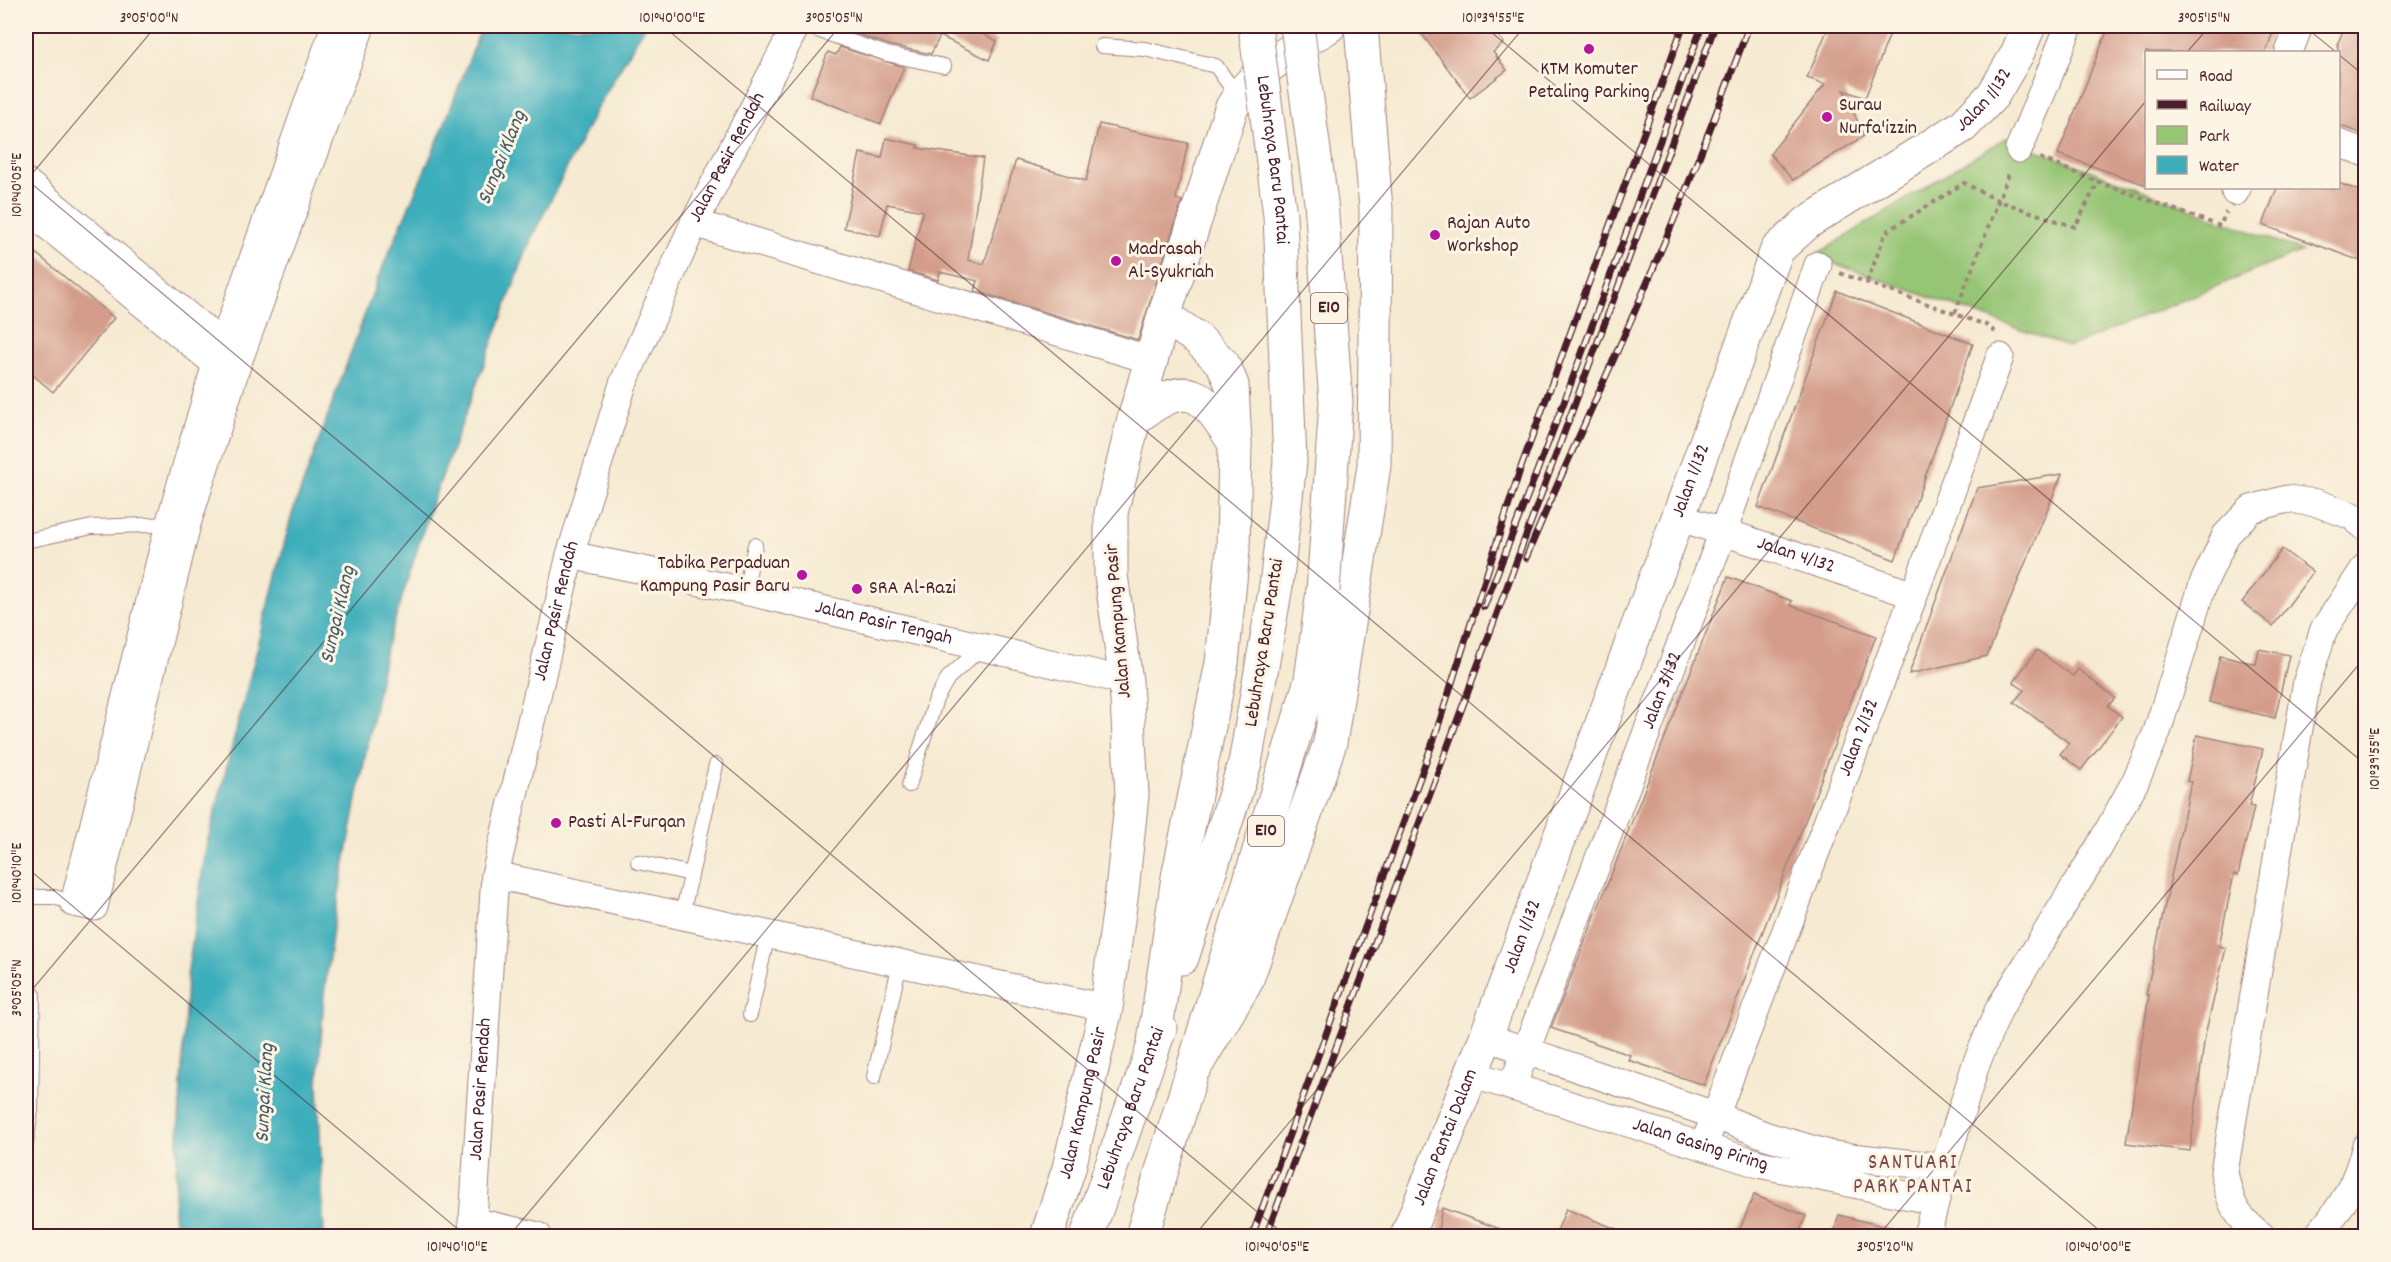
<svg xmlns="http://www.w3.org/2000/svg" width="2391" height="1262" font-family="Dekko,sans-serif">
	<style>
		.green { fill: #96c574; stroke: #707250; stroke-width: 1.5 }
		.water { fill: #3eaebb; stroke: #446673; stroke-width: 1.5 }
		.building { fill: #d49d8b }
		.lines { fill: none; stroke-linecap: round; stroke-linejoin: round }
		.lane-casing { stroke: #a0847e; stroke-width: 16 }
		.street-casing { stroke: #a0847e; stroke-width: 29 }
		.secondary-casing { stroke: #a0847e; stroke-width: 35 }
		.highway-casing { stroke: #a0847e; stroke-width: 35 }
		.path { stroke: #a0847e; stroke-width: 4; stroke-dasharray: 4.5 4.5; stroke-linecap: butt }
		.lane { stroke: #fff; stroke-width: 14 }
		.street { stroke: #fff; stroke-width: 27 }
		.secondary { stroke: #fff; stroke-width: 33 }
		.highway { stroke: #fff; stroke-width: 33 }
		.rail-casing { stroke: #4a1f2b; stroke-width: 7 }
		.rail { stroke: #fcf5e5; stroke-width: 4.5; stroke-dasharray: 14; stroke-linecap: butt }
		.highway-bridge-casing { stroke: #a0847e; stroke-width: 35; stroke-linecap: butt }
		.highway-bridge { stroke: #fff; stroke-width: 33 }
		.ticks { fill: none; stroke: #4a1f2b; stroke-width: 1.5; stroke-opacity: 0.45 }
		.poi-dot { fill: #b5179e; stroke: #fcf5e5; stroke-width: 2 }
		.labels { text-anchor: middle; dominant-baseline: central; stroke-width: 6; stroke-linejoin: round; paint-order: stroke }
		.shield { fill: #fcf5e5; stroke: #7f5f63; stroke-width: 1.5 }
		.shield-label { font-size: 18px; font-weight: bold; fill: #4a1f2b }
		.poi-label { font-size: 20px; fill: #4a1f2b; stroke: #fcf5e5; text-anchor: start }
		.street-label { font-size: 20px; fill: #4a1f2b; stroke: #fcf5e5 }
		.water-label { font-size: 21px; font-style: italic; fill: #455865; stroke: #fcf5e5 }
		.neighbourhood-label { font-size: 21px; letter-spacing: 1.5px; fill: #7a4b4d; stroke: #fcf5e5 }
		.neatline { fill: none; stroke: #4a1f2b; stroke-width: 2 }
		.ticks-label { font-size: 15px; text-anchor: middle; fill: #4a1f2b }
	</style>
	<rect width="100%" height="100%" fill="#fcf5e5"/>
	<filter id="ink" filterUnits="userSpaceOnUse"><feTurbulence type="fractalNoise" baseFrequency=".0167" numOctaves="2"/><feDisplacementMap in="SourceGraphic" scale="12" xChannelSelector="R" yChannelSelector="G"/><feConvolveMatrix kernelMatrix="1 2 1 2 8 2 1 2 1" color-interpolation-filters="sRGB"/></filter>
	<filter id="wash" filterUnits="userSpaceOnUse"><feTurbulence type="fractalNoise" baseFrequency=".008" numOctaves="4" result="noise"/><feDisplacementMap in="SourceGraphic" scale="24" xChannelSelector="R" yChannelSelector="G"/><feGaussianBlur stdDeviation="1.35" result="paint"/><feColorMatrix in="noise" values="0 0 0 0 0 0 0 0 0 0 0 0 0 0 0 0 0 1.4 0 .05"/><feComposite in="paint" operator="in"/></filter>
	<g filter="url(#wash)">
		<rect width="100%" height="100%" fill="#f6ead2"/>
		<path class="green" d="M2005,138L2302,251L2069,347L1814,256Z"/>
		<path class="water" d="M482,26H645L597,108L531,239L431,506L386,648L335,914L324,995L318,1083L324,1236H176L174,1211L187,977L206,847L292,514L378,278L443,128Z"/>
		<g id="blocks">
			<g class="building">
				<path d="M850,26H966L997,41L989,60L940,36L931,54L889,45L848,31Z"/>
				<path d="M1430,26H1491L1504,43L1493,52L1507,70L1470,98L1421,33Z"/>
				<path d="M1829,26H1893L1865,98L1844,90L1864,136L1793,180L1770,154L1825,84L1807,78Z"/>
				<path d="M2109,26H2276L2265,52H2146V185L2058,154Z"/>
				<path d="M2345,26H2366V135L2338,125V43Z"/>
				<path d="M840,47L904,67L881,124L810,96L828,52L836,55Z"/>
				<path d="M1099,124L1188,143L1176,199L1182,201L1138,340L975,291L978,281L940,272L938,280L908,271L923,211L887,204L880,236L844,228L860,153L882,158L886,138L918,145V148L983,158L968,260L984,264L1016,160L1086,181Z"/>
				<path d="M2338,183L2366,193V263L2263,225L2277,188H2338Z"/>
				<path d="M26,245L114,318L53,392L26,369Z"/>
				<path d="M1837,291L1973,344L1895,560L1758,507Z"/>
				<path d="M2062,474L1987,656L1909,674L1977,488Z"/>
				<path d="M2282,549L2313,572L2273,626L2242,602Z"/>
				<path d="M1728,577L1792,601L1790,605L1876,636L1704,1085L1628,1060L1630,1055L1551,1028Z"/>
				<path d="M2259,649L2289,655L2275,718L2209,702L2220,656L2256,664Z"/>
				<path d="M2037,650L2073,676L2078,669L2115,698L2108,706L2122,717L2081,770L2060,754L2069,743L2014,702L2024,690L2013,682Z"/>
				<path d="M2197,735L2263,749L2249,806L2254,807L2238,875L2234,874L2219,946L2226,948L2205,1035L2190,1151L2126,1143L2149,995H2146L2191,782L2187,781Z"/>
				<path d="M1754,1195L1806,1216L1798,1236H1737Z"/>
				<path d="M1442,1208L1514,1234L1513,1236H1437Z"/>
				<path d="M1566,1209L1634,1236H1555Z"/>
				<path d="M1839,1215L1898,1230V1236H1833Z"/>
			</g>
		</g>
	</g>
	<g filter="url(#ink)">
		<use href="#blocks" fill-opacity="0" stroke="#a0847e" stroke-width="1.5"/>
		<g class="lines">
			<g class="lane-casing">
				<g id="lane">
					<path d="M805,26L887,54L944,66"/>
					<path d="M1102,46L1145,49L1216,66L1238,97"/>
					<path d="M26,541L92,527L173,524"/>
					<path d="M745,591L755,545"/>
					<path d="M909,785L936,699L948,678L982,647"/>
					<path d="M638,862L691,874"/>
					<path d="M26,897H54L74,903"/>
					<path d="M682,915L716,765"/>
					<path d="M26,983L33,994L31,1110L26,1144"/>
					<path d="M750,1015L768,934"/>
					<path d="M874,1077L900,963"/>
				</g>
			</g>
			<g class="street-casing">
				<g id="street">
					<path d="M335,26L216,364L169,525L74,903L94,907L187,524L237,365L361,26"/>
					<path d="M2289,52L2299,26"/>
					<path d="M2338,143L2366,153"/>
					<path d="M2019,149L2069,26"/>
					<path d="M26,182L222,344L231,357"/>
					<path d="M2235,192L2237,188"/>
					<path d="M26,208L216,364L230,365"/>
					<path d="M694,223L1151,360"/>
					<path id="s1" d="M1678,517L1914,595"/>
					<path id="s2" d="M570,555L745,591L1126,681"/>
					<path d="M495,875L1106,1008"/>
					<path d="M1486,1037L1717,1116L1767,1136L1832,1155L1944,1167"/>
					<path id="s3" d="M1471,1074L1759,1164L1934,1201"/>
					<path id="s4" d="M1512,1087L1723,532L1818,265"/>
					<path id="s5" d="M1704,1145L1914,595L2000,357"/>
					<path d="M472,1221L538,1236"/>
					<path id="s6" d="M472,1236L495,875L570,555L623,384L694,223L796,26"/>
					<path d="M1927,1236L1944,1167L1976,1064L1999,1009L2098,849L2135,782L2157,732L2203,584L2226,535L2251,509L2287,499L2317,503L2352,516L2366,528"/>
					<path d="M2262,1236C2234,1215 2231,1205 2224,1172L2307,681L2324,629L2366,566"/>
					<path d="M2317,1236C2343,1206 2356,1184 2366,1146"/>
				</g>
			</g>
			<g class="secondary-casing">
				<g id="secondary">
					<path id="s7" d="M1047,1236L1069,1168L1106,1008L1122,891L1132,795L1126,681L1111,575V513L1134,419L1164,316L1231,109C1251,73 1295,47 1329,26"/>
					<path id="s8" d="M1407,1236L1486,1037L1777,250L1808,222L1963,126L1993,95L2017,54L2029,26"/>
				</g>
			</g>
			<g class="highway-casing">
				<g id="highway">
					<path d="M1134,419C1189,377 1201,390 1235,444"/>
					<path d="M1182,958L1245,763L1276,586"/>
					<path d="M1153,1049L1178,877L1222,663L1233,550L1235,444L1232,385L1223,364L1198,339L1164,316"/>
					<path d="M1195,1067L1246,982L1330,743L1374,466L1376,209L1361,26"/>
					<path id="s9" d="M1087,1236L1160,1028"/>
					<path d="M1142,1236L1311,680L1323,591"/>
				</g>
			</g>
			<g class="path">
				<path d="M2040,158L2098,182"/>
				<path d="M1840,273L1986,325L1998,334"/>
				<path d="M1867,282L1886,232L1964,183L1999,201L2075,227L2098,182L2220,226L2226,212"/>
				<path d="M1955,313L2010,171"/>
			</g>
			<use href="#lane" class="lane"/>
			<use href="#street" class="street"/>
			<use href="#secondary" class="secondary"/>
			<use href="#highway" class="highway"/>
			<g class="rail-casing">
				<g id="rail">
					<path d="M1526,558C1569,454 1618,354 1661,250C1693,176 1721,101 1749,26"/>
					<path d="M1484,607L1564,402L1702,26"/>
					<path d="M1252,1236L1433,742L1520,470L1683,26"/>
					<path d="M1266,1236L1715,26"/>
				</g>
			</g>
			<use href="#rail" class="rail"/>
			<g class="highway-bridge-casing">
				<g id="highway-bridge">
					<path id="s10" d="M1255,26L1280,215L1290,462L1276,586"/>
					<path d="M1297,26L1321,202L1336,402L1323,591"/>
				</g>
			</g>
			<use href="#highway-bridge" class="highway-bridge"/>
		</g>
	</g>
	<path class="ticks" d="M663,26L2106,1236M1484,26L2366,765M2304,26L2336,52M2187,52L2210,26M2338,54L2366,77M26,179L1286,1236M26,181L156,26M26,867L466,1236M26,997L840,26M509,1236L1525,26M1194,1236L2146,101M1878,1236L2366,656"/>
	<g class="poi-dot">
		<circle cx="1589" cy="49" r="6"/>
		<circle cx="1827" cy="117" r="6"/>
		<circle cx="1435" cy="235" r="6"/>
		<circle cx="1116" cy="261" r="6"/>
		<circle cx="802" cy="575" r="6"/>
		<circle cx="857" cy="589" r="6"/>
		<circle cx="556" cy="823" r="6"/>
	</g>
	<g class="labels">
		<g class="shield">
			<rect x="1311" y="293" width="36" height="30" rx="4.5"/>
			<rect x="1248" y="816" width="36" height="30" rx="4.5"/>
		</g>
		<g class="shield-label">
			<text x="1329" y="308">E10</text>
			<text x="1266" y="831">E10</text>
		</g>
		<g class="poi-label">
			<text x="1589" y="70" text-anchor="middle">KTM Komuter<tspan x="1589" dy="23">Petaling Parking</tspan></text>
			<text x="1839" y="106">Surau<tspan x="1839" dy="23">Nurfa'izzin</tspan></text>
			<text x="1447" y="224">Rajan Auto<tspan x="1447" dy="23">Workshop</tspan></text>
			<text x="1128" y="250">Madrasah<tspan x="1128" dy="23">Al-Syukriah</tspan></text>
			<text x="790" y="564" text-anchor="end">Tabika Perpaduan<tspan x="790" dy="23">Kampung Pasir Baru</tspan></text>
			<text x="869" y="589">SRA Al-Razi</text>
			<text x="568" y="823">Pasti Al-Furqan</text>
		</g>
		<g class="street-label">
			<text stroke="none"><textPath href="#s8" startOffset="1311">Jalan 1/132</textPath></text>
			<text stroke="none"><textPath href="#s6" startOffset="1119">Jalan Pasir Rendah</textPath></text>
			<text stroke="none"><textPath href="#s10" startOffset="135">Lebuhraya Baru Pantai</textPath></text>
			<text stroke="none"><textPath href="#s8" startOffset="807">Jalan 1/132</textPath></text>
			<text stroke="none"><textPath href="#s1" startOffset="124">Jalan 4/132</textPath></text>
			<text stroke="none"><textPath href="#s6" startOffset="633">Jalan Pasir Rendah</textPath></text>
			<text transform="translate(1119 621) rotate(-95)">Jalan Kampung Pasir</text>
			<text stroke="none"><textPath href="#s2" startOffset="321">Jalan Pasir Tengah</textPath></text>
			<text transform="translate(1265 643) rotate(-81)">Lebuhraya Baru Pantai</text>
			<text stroke="none"><textPath href="#s4" startOffset="424">Jalan 3/132</textPath></text>
			<text stroke="none"><textPath href="#s5" startOffset="436">Jalan 2/132</textPath></text>
			<text stroke="none"><textPath href="#s8" startOffset="321">Jalan 1/132</textPath></text>
			<text stroke="none"><textPath href="#s6" startOffset="147">Jalan Pasir Rendah</textPath></text>
			<text stroke="none"><textPath href="#s7" startOffset="138">Jalan Kampung Pasir</textPath></text>
			<text stroke="none"><textPath href="#s9" startOffset="135">Lebuhraya Baru Pantai</textPath></text>
			<text stroke="none"><textPath href="#s8" startOffset="106">Jalan Pantai Dalam</textPath></text>
			<text stroke="none"><textPath href="#s3" startOffset="240">Jalan Gasing Piring</textPath></text>
		</g>
		<g class="water-label">
			<text transform="translate(503 158) rotate(-68)">Sungai Klang</text>
			<text transform="translate(339 615) rotate(-77)">Sungai Klang</text>
			<text transform="translate(266 1093) rotate(-87)">Sungai Klang</text>
		</g>
		<g class="neighbourhood-label">
			<text x="1913" y="1164">SANTUARI<tspan x="1913" dy="24">PARK PANTAI</tspan></text>
		</g>
	</g>
	<rect width="2391" height="1262" fill="none" stroke="#fcf5e5" stroke-width="66"/>
	<rect x="2145" y="51" width="195" height="138" fill="#fcf5e5" stroke="#b59f9b" stroke-width="1.5"/>
	<rect x="2157" y="70" width="30" height="9" fill="#ffffff" stroke="#b59f9b" stroke-width="1.5"/>
	<text x="2199" y="81" font-size="18" fill="#4a1f2b">Road</text>
	<rect x="2157" y="100" width="30" height="9" fill="#4a1f2b" stroke="#b59f9b" stroke-width="1.5"/>
	<text x="2199" y="111" font-size="18" fill="#4a1f2b">Railway</text>
	<rect x="2157" y="126" width="30" height="18" fill="#96c574" stroke="#b59f9b" stroke-width="1.5"/>
	<text x="2199" y="141" font-size="18" fill="#4a1f2b">Park</text>
	<rect x="2157" y="156" width="30" height="18" fill="#3eaebb" stroke="#b59f9b" stroke-width="1.5"/>
	<text x="2199" y="171" font-size="18" fill="#4a1f2b">Water</text>
	<rect x="33" y="33" width="2325" height="1196" class="neatline"/>
	<g class="ticks-label">
		<text x="149" y="22">3°05'00"N</text>
		<text x="672" y="22">101°40'00"E</text>
		<text x="834" y="22">3°05'05"N</text>
		<text x="1493" y="22">101°39'55"E</text>
		<text x="2204" y="22">3°05'15"N</text>
		<text transform="translate(16 185) rotate(-90)" y="5">101°40'05"E</text>
		<text transform="translate(2374 759) rotate(-90)" y="5">101°39'55"E</text>
		<text transform="translate(16 873) rotate(-90)" y="5">101°40'10"E</text>
		<text transform="translate(16 988) rotate(-90)" y="5">3°05'05"N</text>
		<text x="457" y="1251">101°40'10"E</text>
		<text x="1277" y="1251">101°40'05"E</text>
		<text x="1885" y="1251">3°05'20"N</text>
		<text x="2098" y="1251">101°40'00"E</text>
	</g>
</svg>
